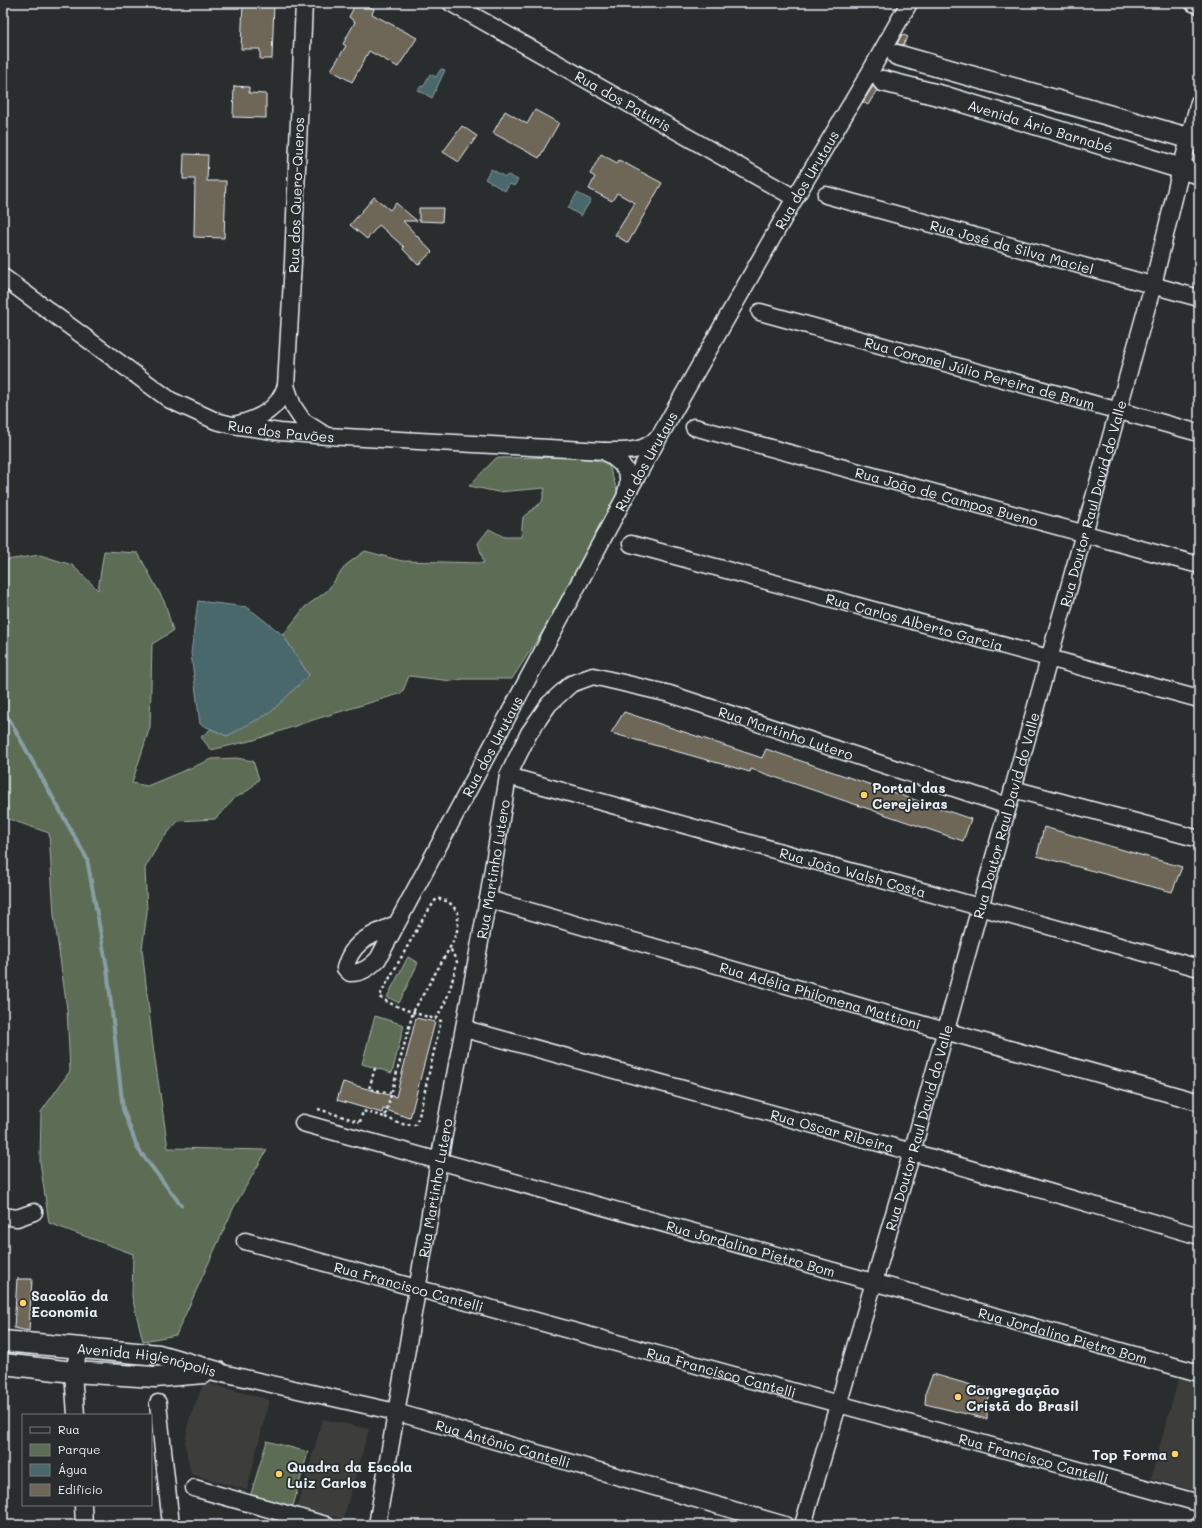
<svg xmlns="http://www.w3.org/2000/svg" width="1202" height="1528" font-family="Mali,sans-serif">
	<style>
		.built { fill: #3e3e3a }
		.green { fill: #5d6c54; stroke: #a2aea6 }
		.water { fill: #4a676c; stroke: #899ea4 }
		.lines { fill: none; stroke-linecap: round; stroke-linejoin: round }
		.stream { stroke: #899ea4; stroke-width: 4 }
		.building { fill: #6e6656; stroke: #e8f1f8 }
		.minor-casing { stroke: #e8f1f8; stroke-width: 19 }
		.major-casing { stroke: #e8f1f8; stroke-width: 23 }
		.path { stroke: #e8f1f8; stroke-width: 2.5; stroke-dasharray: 3 3; stroke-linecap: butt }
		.minor { stroke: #2a2d2e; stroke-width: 16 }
		.major { stroke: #2a2d2e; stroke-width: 20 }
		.poi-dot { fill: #ffd166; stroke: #2a2d2e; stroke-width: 1.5 }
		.labels { text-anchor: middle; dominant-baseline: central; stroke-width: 3.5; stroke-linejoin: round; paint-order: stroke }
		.street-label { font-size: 14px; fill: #e8f1f8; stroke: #2a2d2e }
		.poi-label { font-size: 14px; font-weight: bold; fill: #e8f1f8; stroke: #2a2d2e; text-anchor: start }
	</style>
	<rect width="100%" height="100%" fill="#2a2d2e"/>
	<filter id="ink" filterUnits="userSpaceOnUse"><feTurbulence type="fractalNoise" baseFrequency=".025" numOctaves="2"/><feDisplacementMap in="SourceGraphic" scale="8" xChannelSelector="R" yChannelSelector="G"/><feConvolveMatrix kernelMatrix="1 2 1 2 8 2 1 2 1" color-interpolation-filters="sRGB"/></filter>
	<g filter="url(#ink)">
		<g class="built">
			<path d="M1179,1377L1199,1382V1492L1151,1478Z"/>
			<path d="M204,1382L269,1400L247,1490L191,1474L185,1445L188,1423Z"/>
			<path d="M323,1419L369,1429L343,1519L297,1507Z"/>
		</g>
		<g class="green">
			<path d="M578,457L608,463L619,496L557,609L512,679H463L452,681L409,676L402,693L316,719L254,740L211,750L201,737L211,729L227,736L309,675L283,635L305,607L327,591L346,565L365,551L402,561L484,563L478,543L489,529L504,537H521L523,517L542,502L545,488L498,492L469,486L496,458Z"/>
			<path d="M104,551L138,553L165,603L173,631L152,644L150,727L132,783L147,786L212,759L236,758L253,761L259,779L250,789L235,798L215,819L178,821L160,842L145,868L147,913L142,949L153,1046L168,1148L267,1150L234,1207L176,1335L143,1341L132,1297L133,1254L49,1223L40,1162L41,1112L70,1071L67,1009L54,915L49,833L3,817V557L6,560L40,555L72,565L98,590Z"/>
			<path d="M408,957L418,963L399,1003L387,997Z"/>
			<path d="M375,1016L404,1025L392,1073L362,1064Z"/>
			<path d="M267,1441L308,1452L293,1506L250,1497Z"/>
		</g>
		<g class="water">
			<path d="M441,69L445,70L432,98L418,90L421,86L423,87L430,74L436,77Z"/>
			<path d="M491,169L505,177L508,175L518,180L514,186L510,184L505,191L485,179Z"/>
			<path d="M577,193L591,200L581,216L568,208Z"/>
			<path d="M198,601L247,607L283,635L309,675L270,713L227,736L200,724L191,653Z"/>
		</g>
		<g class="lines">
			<path class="stream" d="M3,712L9,719L87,859L107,968L123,1109L138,1149L181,1205"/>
		</g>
		<g class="building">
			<path d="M243,3H274L272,59H260V49H241Z"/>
			<path d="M356,3H362L374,9L372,14L417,38L398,67L369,51L352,82L331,70L346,46L343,44L355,22L349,17Z"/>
			<path d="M902,34L908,37L903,45L897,44Z"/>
			<path d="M234,86L249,87V93L266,94V118L233,117Z"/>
			<path d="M873,86L877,90L868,105L863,102Z"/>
			<path d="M535,110L559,123L539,158L493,133L505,111L527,124Z"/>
			<path d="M462,126L477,136L459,162L443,152Z"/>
			<path d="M184,154L208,155L207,181H226L224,238L194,237L195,179H183Z"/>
			<path d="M601,154L617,163L619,160L662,183L628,243L615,235L635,203L617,193L612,201L589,189L595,177L590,174Z"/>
			<path d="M374,197L390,210L396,203L417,221H403L432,252L418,265L403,249L404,247L379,225L367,239L350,225Z"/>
			<path d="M419,208H443L442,222L419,221Z"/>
			<path d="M624,712L762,758L766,749L971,819L963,841L751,769L750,772L611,733Z"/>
			<path d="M1044,827L1182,867L1172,892L1037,856Z"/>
			<path d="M416,1018L435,1022L410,1118L383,1109L382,1113L337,1100L343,1082L396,1097Z"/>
			<path d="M17,1279H32L29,1331L14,1328Z"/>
			<path d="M933,1374L992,1391L987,1402V1419L925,1404L926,1391Z"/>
		</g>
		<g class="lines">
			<g class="minor-casing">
				<g id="minor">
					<path d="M304,3L293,262L286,386L293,406L303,421L325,435"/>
					<path id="s1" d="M451,3L795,198"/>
					<path d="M1193,3L1199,5"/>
					<path id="s2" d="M826,195L1199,298"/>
					<path id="s3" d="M3,277L170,400L216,421L232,425L280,432L327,436L604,451C620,462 634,471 626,492"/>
					<path id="s4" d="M760,312L1199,433"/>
					<path d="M238,424C261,418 278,409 286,386"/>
					<path id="s5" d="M694,427L1199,565"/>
					<path d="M604,451C623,451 644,453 657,438"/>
					<path id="s6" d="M631,544L1199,699"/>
					<path id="s7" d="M508,776L1199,968"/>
					<path d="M1013,789L1199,839"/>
					<path id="s8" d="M488,899L945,1031L1199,1102"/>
					<path id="s9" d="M394,925C370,936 353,940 345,968L350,973C362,973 369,968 378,959L625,497L795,198L870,72L909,3"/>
					<path id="s10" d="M465,1029L912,1152L1199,1236"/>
					<path id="s11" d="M303,1123L1199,1373"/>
					<path d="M3,1216L17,1218L34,1212"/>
					<path id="s12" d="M245,1241L1199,1503"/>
					<path id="s13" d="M218,1372L396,1412L785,1525"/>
					<path d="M158,1403L171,1525"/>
					<path d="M76,1415L73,1372L80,1348"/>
					<path d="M194,1488L326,1525"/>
					<path d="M83,1505L84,1525"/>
					<path id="s14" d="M377,1525L439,1161L488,899L508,776L529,733L549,704L571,684L593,676L670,694L1008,806"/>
					<path id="s15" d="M803,1525L912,1152L1153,285L1181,169L1199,102"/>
					<path d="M1199,1525V1524"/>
				</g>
			</g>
			<g class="major-casing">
				<g id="major">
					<path d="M897,55L1199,141"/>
					<path id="s16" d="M883,81L946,97L1199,174"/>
					<path id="s17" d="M3,1341L159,1355L218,1372"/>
					<path d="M3,1364L73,1372L155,1377L204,1373"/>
				</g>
			</g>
			<g class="path">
				<path d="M375,1068L369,1089L391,1093"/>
				<path d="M318,1109L360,1122"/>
				<path d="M385,1117L401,1124L415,1125L419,1116L441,1021L435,1019"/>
				<path d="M360,1122L363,1111L385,1117L413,1012L452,944L458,928V912L449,902L437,898L424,917L379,997C397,1008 415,1013 435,1019C448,1003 452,981 457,962L450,948"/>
			</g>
			<use href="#minor" class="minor"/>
			<use href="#major" class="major"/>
		</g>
	</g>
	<g class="poi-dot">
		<circle cx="864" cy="795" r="4"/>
		<circle cx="23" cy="1303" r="4"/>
		<circle cx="958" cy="1397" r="4"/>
		<circle cx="1175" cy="1454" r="4"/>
		<circle cx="279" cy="1474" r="4"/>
	</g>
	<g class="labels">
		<g class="street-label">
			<text stroke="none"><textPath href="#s1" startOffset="198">Rua dos Paturis</textPath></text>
			<text stroke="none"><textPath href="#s16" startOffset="164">Avenida Ário Barnabé</textPath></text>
			<text stroke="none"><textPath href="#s9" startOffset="997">Rua dos Urutaus</textPath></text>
			<text transform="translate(296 195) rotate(-88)">Rua dos Quero-Queros</text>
			<text stroke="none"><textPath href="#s2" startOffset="193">Rua José da Silva Maciel</textPath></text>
			<text stroke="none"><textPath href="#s4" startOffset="228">Rua Coronel Júlio Pereira de Brum</textPath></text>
			<text stroke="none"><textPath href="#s3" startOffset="324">Rua dos Pavões</textPath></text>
			<text stroke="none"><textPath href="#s9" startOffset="673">Rua dos Urutaus</textPath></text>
			<text stroke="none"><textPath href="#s5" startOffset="262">Rua João de Campos Bueno</textPath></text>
			<text stroke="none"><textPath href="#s15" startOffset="1062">Rua Doutor Raul David do Valle</textPath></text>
			<text stroke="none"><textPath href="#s6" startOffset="294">Rua Carlos Alberto Garcia</textPath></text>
			<text stroke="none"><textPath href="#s14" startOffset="1098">Rua Martinho Lutero</textPath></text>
			<text stroke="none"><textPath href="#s9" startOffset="349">Rua dos Urutaus</textPath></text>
			<text stroke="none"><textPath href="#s15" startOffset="738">Rua Doutor Raul David do Valle</textPath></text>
			<text stroke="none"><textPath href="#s14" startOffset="666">Rua Martinho Lutero</textPath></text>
			<text stroke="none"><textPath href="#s7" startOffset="358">Rua João Walsh Costa</textPath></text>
			<text stroke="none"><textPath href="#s8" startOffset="346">Rua Adélia Philomena Mattioni</textPath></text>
			<text stroke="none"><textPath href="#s15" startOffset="414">Rua Doutor Raul David do Valle</textPath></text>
			<text stroke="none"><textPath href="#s10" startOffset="381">Rua Oscar Ribeira</textPath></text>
			<text stroke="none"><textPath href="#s14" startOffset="342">Rua Martinho Lutero</textPath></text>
			<text stroke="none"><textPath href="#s11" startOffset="465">Rua Jordalino Pietro Bom</textPath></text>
			<text stroke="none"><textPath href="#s12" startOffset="170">Rua Francisco Cantelli</textPath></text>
			<text stroke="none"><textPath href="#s11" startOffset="789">Rua Jordalino Pietro Bom</textPath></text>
			<text stroke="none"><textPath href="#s17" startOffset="145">Avenida Higienópolis</textPath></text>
			<text stroke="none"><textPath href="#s12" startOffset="494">Rua Francisco Cantelli</textPath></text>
			<text stroke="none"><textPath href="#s13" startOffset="294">Rua Antônio Cantelli</textPath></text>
			<text stroke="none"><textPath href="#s12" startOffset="818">Rua Francisco Cantelli</textPath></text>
		</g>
		<g class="poi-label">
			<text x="872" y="787">Portal das<tspan x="872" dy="16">Cerejeiras</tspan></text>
			<text x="31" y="1295">Sacolão da<tspan x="31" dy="16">Economia</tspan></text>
			<text x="966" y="1389">Congregação<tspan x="966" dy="16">Cristã do Brasil</tspan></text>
			<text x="1167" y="1454" text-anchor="end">Top Forma</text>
			<text x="287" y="1466">Quadra da Escola<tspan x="287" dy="16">Luiz Carlos</tspan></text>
		</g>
	</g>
	<rect width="1202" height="1528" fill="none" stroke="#2a2d2e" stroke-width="16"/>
	<rect x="8" y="8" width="1186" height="1512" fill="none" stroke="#e8f1f8" stroke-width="1.5" filter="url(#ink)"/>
	<rect x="22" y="1414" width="130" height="92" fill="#2a2d2e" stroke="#767b7f"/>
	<rect x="30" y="1427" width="20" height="6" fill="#2a2d2e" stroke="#767b7f"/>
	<text x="58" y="1434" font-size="12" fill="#e8f1f8">Rua</text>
	<rect x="30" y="1444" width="20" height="12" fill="#5d6c54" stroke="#767b7f"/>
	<text x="58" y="1454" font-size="12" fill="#e8f1f8">Parque</text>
	<rect x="30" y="1464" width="20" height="12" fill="#4a676c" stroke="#767b7f"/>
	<text x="58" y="1474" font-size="12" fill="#e8f1f8">Água</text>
	<rect x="30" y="1484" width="20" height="12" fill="#6e6656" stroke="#767b7f"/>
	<text x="58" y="1494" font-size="12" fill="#e8f1f8">Edifício</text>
</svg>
